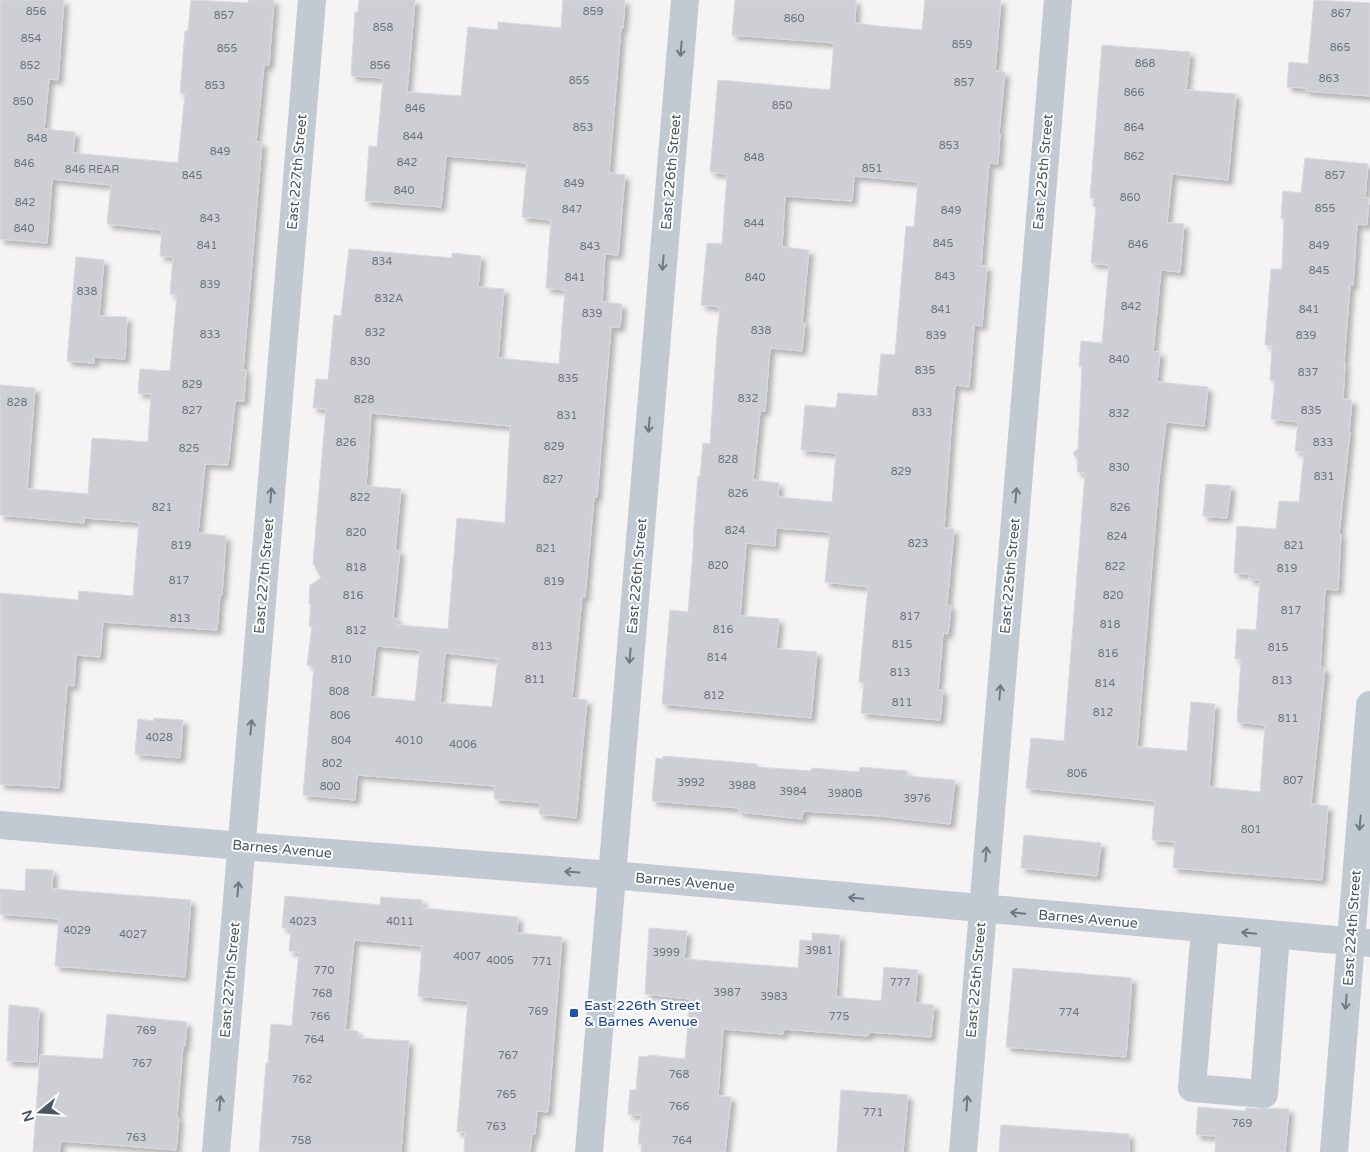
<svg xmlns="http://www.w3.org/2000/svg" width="1370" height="1152" font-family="'Varela Round',sans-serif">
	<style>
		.building { fill: #cdcfd5; stroke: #d7d9de; fill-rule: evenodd; filter: url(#shadow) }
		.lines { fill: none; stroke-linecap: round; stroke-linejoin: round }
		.minor { stroke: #c1cad2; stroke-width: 28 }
		.oneway { stroke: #6e7983 }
		.transit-dot { fill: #1a4fb4; stroke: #fff; stroke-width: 2 }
		.labels { text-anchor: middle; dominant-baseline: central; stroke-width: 4; stroke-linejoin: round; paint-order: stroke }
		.number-label { font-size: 11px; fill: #6b747e }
		.street-label { font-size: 14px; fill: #4a5661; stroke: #fff }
		.transit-label { font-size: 14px; fill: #164399; stroke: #fff; text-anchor: start }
	</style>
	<defs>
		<filter id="shadow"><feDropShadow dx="4.5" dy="4.5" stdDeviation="2.5" flood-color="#0004"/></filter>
	</defs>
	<rect width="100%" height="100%" fill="#f5f3f3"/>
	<g class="building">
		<path d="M0,0H64L58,80L49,79L44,129L75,132L73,153L178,163L185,94L180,93L185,31H188L191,0L248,3V0H274L269,65H264L256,142H262L243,370H246L244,401H235L228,465L205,464L198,533L226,536L222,595H220L217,630L103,622L100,657L76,655L74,686L67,685L59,788L0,784V593L78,600L79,591L133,596L139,522L84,518V523L0,515V385L35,388L27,489L88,494L92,438L148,442L151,394L138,393L140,369L170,371L177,295L170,294L173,257L160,256L162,230L107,224L111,185L52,179L47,243L0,239Z"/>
		<path d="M359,0H415L407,92L461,96L468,27L498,30V22L561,28L563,0H625L623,28L621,27L609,173L625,175L618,255L605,254L602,302L622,304L620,327H611L597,497H594L585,597H582L572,698L587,700L576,818L539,814L540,803L494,799L495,786L357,775L355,800L303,795L314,666L307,665L312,626H309L311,605L309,604L310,585L321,578L313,563L326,409L313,408L316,379L328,380L334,315L341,316L349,249L452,258V253L481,256L478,287L504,289L498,358L559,364L565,290L546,288L551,220L522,217L527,163L446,156L441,207L365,201L369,146L377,147L383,78L351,76L355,12H358ZM371,413L510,426L505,523L457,518L448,629L397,625L398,619L393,618L400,551L395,550L401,489L366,486ZM376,646L420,650L415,701L370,697ZM445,653L498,659L492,707L440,703Z"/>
		<path d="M735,0H856L855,23L878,26L922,30L925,0H1001L995,71L1005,72L999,133L1000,134L998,164L989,163L981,266H987L982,326L974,325L969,387L955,385L951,430L944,528L954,529L947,605L951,606L948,634L943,633L938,690H943L940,720L861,713L864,683L859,682L868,587L825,582L830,532L776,528L775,546L746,543L740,616L779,619L776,649L817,652L811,718L662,704L670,610L688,612L694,539H693L698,476H700L703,443L710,444L717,337L720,307L701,305L707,243L722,244L727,174L710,172L718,80L830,90L834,43L732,35ZM854,176L918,182L914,227L906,226L895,355L881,354L877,396L838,393L836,408L805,405L801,450L836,453L832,502L778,497L779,483L753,480L760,411H765L770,348L802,351L805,323H802L809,250L782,247L785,196L852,201Z"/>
		<path d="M1314,0L1370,3V96L1306,91V88L1287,87L1289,62L1308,64Z"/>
		<path d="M1102,45L1190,52L1186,90L1236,94L1228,180L1172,174L1167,223L1184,224L1180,272L1161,270L1153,352H1160L1157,382L1208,387L1204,426L1166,422L1159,479L1137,747L1187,751L1191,702L1215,704L1209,787L1260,792L1265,725L1237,722L1241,659H1235L1237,629L1256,630L1260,580L1249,579L1250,574L1234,573L1237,526L1276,529L1279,501L1299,502L1304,452L1295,451L1298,422L1271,419L1275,381L1270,380L1272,346L1265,345L1271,269H1282L1284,218H1281L1283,191L1301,193L1305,158L1368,164L1365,198H1369L1367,225L1357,224L1353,285H1350L1344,363H1345L1343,399L1352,400L1349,432H1350L1339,534H1341L1338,590L1325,589L1320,667L1325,668L1311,804L1328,806L1322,880L1173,868L1175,842L1152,840L1155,801L1026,788L1031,738L1064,741L1085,473L1077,472L1078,461L1073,453L1078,449L1082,367L1079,366L1081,341L1102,343L1109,265L1091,263L1096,207L1093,206L1094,198H1090Z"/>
		<path d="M76,257L104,260L99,316L127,317L125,359L94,357V363L67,361Z"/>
		<path d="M1206,484L1231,486L1227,518L1203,516Z"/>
		<path d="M154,718L183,720L180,758L135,754L138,719L154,721Z"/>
		<path d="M663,756L757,764V767L811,771L812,768L859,772L860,767L907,771V776L955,780L950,824L880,816L803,811L802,819L739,812V808L652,801L656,758L663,759Z"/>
		<path d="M1024,835L1101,843L1097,876L1021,868Z"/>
		<path d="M26,869L53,870L52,889L191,900L185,977L55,966L59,919L0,914V889L25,891Z"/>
		<path d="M285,896L380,905L381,897L422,900V908L518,917L517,933L562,937L548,1112L537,1111L535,1134H532L530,1152H464L465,1132H457L468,1001L418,996L422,946L354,940L345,1030L358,1031V1038L409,1041L401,1152H259L266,1063H268L271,1024L292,1026L294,1002L299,952L289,951L291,928H282Z"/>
		<path d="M649,928L687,931L684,959L798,968L800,940L812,941V933L840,935L836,997L881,1001L884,967L918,970L915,1003L934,1005L931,1037L869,1032L868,1036L784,1029L783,1034L723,1029L718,1096L731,1097L725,1152H641L642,1144H638L641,1115L628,1114L630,1090H636L639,1056L649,1057V1055L685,1059L690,999L645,994Z"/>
		<path d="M1013,968L1132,978L1126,1057L1006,1047Z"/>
		<path d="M9,1005L39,1008L37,1062L7,1061Z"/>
		<path d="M107,1014L187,1022L185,1046H183L177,1117L179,1118L176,1150L61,1141L59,1152H33L40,1055L103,1059Z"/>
		<path d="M841,1090L908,1095L903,1152H837Z"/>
		<path d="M1198,1107L1246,1111V1108L1289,1109L1285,1152H1215L1216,1136L1196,1135Z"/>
		<path d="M1001,1125L1129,1134V1152H999Z"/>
	</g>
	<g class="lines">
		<g class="minor">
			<path d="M0,825L241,846L612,875L1370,943"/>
			<path d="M1205,929L1192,1088L1264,1094L1276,935"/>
			<path d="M216,1152L312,0"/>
			<path d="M589,1152L685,0"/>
			<path d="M963,1152L1058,0"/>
			<path d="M1334,1152L1370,705"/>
		</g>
	</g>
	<defs><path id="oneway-shaft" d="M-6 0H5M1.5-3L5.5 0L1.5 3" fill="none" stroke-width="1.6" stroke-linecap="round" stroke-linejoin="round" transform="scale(1.25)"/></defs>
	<g class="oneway">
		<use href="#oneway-shaft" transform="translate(681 49) rotate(95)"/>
		<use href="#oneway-shaft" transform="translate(663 263) rotate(95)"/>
		<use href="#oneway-shaft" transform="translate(649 425) rotate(95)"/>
		<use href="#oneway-shaft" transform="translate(271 495) rotate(-85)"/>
		<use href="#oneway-shaft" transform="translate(1016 495) rotate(-85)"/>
		<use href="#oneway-shaft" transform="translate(630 656) rotate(95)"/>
		<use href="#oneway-shaft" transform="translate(1000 692) rotate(-85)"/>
		<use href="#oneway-shaft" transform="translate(251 727) rotate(-85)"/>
		<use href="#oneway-shaft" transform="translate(1360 823) rotate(95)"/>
		<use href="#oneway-shaft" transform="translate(986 854) rotate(-85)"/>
		<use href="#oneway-shaft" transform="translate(572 872) rotate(-176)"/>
		<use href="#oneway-shaft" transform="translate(238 889) rotate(-85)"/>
		<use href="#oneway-shaft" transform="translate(856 898) rotate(-175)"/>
		<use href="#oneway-shaft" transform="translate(1018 913) rotate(-175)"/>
		<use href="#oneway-shaft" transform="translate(1249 933) rotate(-175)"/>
		<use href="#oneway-shaft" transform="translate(1346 1002) rotate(95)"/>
		<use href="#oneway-shaft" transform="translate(220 1103) rotate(-85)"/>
		<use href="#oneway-shaft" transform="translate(967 1103) rotate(-86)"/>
	</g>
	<rect class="transit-dot" x="569" y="1008" width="10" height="10" rx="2.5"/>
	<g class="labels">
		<g class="number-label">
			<text x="36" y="11">856</text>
			<text x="593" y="11">859</text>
			<text x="1341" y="13">867</text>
			<text x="224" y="15">857</text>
			<text x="794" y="18">860</text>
			<text x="383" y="27">858</text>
			<text x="31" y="38">854</text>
			<text x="962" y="44">859</text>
			<text x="1340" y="47">865</text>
			<text x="227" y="48">855</text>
			<text x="1145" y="63">868</text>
			<text x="30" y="65">852</text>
			<text x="380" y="65">856</text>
			<text x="1329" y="78">863</text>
			<text x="579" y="80">855</text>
			<text x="964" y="82">857</text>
			<text x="215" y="85">853</text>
			<text x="1134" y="92">866</text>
			<text x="23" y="101">850</text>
			<text x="782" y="105">850</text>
			<text x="415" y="108">846</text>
			<text x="583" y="127">853</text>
			<text x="1134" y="127">864</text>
			<text x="413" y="136">844</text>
			<text x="37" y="138">848</text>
			<text x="949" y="145">853</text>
			<text x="220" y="151">849</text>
			<text x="1134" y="156">862</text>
			<text x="754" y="157">848</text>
			<text x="407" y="162">842</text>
			<text x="24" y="163">846</text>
			<text x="872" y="168">851</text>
			<text x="92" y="169">846 REAR</text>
			<text x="192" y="175">845</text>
			<text x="1335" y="175">857</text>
			<text x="574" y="183">849</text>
			<text x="404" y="190">840</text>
			<text x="1130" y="197">860</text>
			<text x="25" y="202">842</text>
			<text x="1325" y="208">855</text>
			<text x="572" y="209">847</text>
			<text x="951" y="210">849</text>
			<text x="210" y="218">843</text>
			<text x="754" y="223">844</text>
			<text x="24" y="228">840</text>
			<text x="943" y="243">845</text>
			<text x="1138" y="244">846</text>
			<text x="207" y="245">841</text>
			<text x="1319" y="245">849</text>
			<text x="590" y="246">843</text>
			<text x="382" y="261">834</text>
			<text x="1319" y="270">845</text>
			<text x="945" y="276">843</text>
			<text x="575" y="277">841</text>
			<text x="755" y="277">840</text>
			<text x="210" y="284">839</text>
			<text x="87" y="291">838</text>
			<text x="389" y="298">832A</text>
			<text x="1131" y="306">842</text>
			<text x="941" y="309">841</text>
			<text x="1309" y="309">841</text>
			<text x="592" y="313">839</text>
			<text x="761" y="330">838</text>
			<text x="375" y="332">832</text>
			<text x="210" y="334">833</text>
			<text x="936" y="335">839</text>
			<text x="1306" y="335">839</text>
			<text x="1119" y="359">840</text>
			<text x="360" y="361">830</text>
			<text x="925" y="370">835</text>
			<text x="1308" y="372">837</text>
			<text x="568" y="378">835</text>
			<text x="192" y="384">829</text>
			<text x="748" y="398">832</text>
			<text x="364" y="399">828</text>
			<text x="17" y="402">828</text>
			<text x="192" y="410">827</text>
			<text x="1311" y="410">835</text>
			<text x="922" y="412">833</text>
			<text x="1119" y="413">832</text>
			<text x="567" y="415">831</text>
			<text x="346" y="442">826</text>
			<text x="1323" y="442">833</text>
			<text x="554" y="446">829</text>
			<text x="189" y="448">825</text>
			<text x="728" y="459">828</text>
			<text x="1119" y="467">830</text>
			<text x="901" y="471">829</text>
			<text x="1324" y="476">831</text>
			<text x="553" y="479">827</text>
			<text x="738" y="493">826</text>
			<text x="360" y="497">822</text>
			<text x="162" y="507">821</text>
			<text x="1120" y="507">826</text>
			<text x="735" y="530">824</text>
			<text x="356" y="532">820</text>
			<text x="1117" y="536">824</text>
			<text x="918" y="543">823</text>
			<text x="181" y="545">819</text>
			<text x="1294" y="545">821</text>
			<text x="546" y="548">821</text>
			<text x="718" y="565">820</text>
			<text x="1115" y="566">822</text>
			<text x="356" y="567">818</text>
			<text x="1287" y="568">819</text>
			<text x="179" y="580">817</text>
			<text x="554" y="581">819</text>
			<text x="353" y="595">816</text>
			<text x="1113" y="595">820</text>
			<text x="1291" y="610">817</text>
			<text x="910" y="616">817</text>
			<text x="180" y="618">813</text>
			<text x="1110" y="624">818</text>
			<text x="723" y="629">816</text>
			<text x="356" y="630">812</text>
			<text x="902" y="644">815</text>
			<text x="542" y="646">813</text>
			<text x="1278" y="647">815</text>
			<text x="1108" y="653">816</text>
			<text x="717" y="657">814</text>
			<text x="341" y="659">810</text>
			<text x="900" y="672">813</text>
			<text x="535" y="679">811</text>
			<text x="1282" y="680">813</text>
			<text x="1105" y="683">814</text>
			<text x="339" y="691">808</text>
			<text x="714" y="695">812</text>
			<text x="902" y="702">811</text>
			<text x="1103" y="712">812</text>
			<text x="340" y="715">806</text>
			<text x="1288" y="718">811</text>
			<text x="159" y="737">4028</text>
			<text x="341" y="740">804</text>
			<text x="409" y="740">4010</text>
			<text x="463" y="744">4006</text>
			<text x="332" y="763">802</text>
			<text x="1077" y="773">806</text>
			<text x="1293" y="780">807</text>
			<text x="691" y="782">3992</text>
			<text x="742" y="785">3988</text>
			<text x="330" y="786">800</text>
			<text x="793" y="791">3984</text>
			<text x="845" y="793">3980B</text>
			<text x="917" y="798">3976</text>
			<text x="1251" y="829">801</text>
			<text x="303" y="921">4023</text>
			<text x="400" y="921">4011</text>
			<text x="77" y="930">4029</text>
			<text x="133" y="934">4027</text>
			<text x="819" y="950">3981</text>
			<text x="666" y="952">3999</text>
			<text x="467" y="956">4007</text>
			<text x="500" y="960">4005</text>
			<text x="542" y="961">771</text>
			<text x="324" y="970">770</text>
			<text x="900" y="982">777</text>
			<text x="727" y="992">3987</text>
			<text x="322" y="993">768</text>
			<text x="774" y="996">3983</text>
			<text x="538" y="1011">769</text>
			<text x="1069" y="1012">774</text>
			<text x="320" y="1016">766</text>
			<text x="839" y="1016">775</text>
			<text x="146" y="1030">769</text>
			<text x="314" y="1039">764</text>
			<text x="508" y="1055">767</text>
			<text x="142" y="1063">767</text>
			<text x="679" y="1074">768</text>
			<text x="302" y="1079">762</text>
			<text x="506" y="1094">765</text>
			<text x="679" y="1106">766</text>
			<text x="873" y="1112">771</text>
			<text x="1242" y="1123">769</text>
			<text x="496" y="1126">763</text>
			<text x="136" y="1137">763</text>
			<text x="301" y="1140">758</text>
			<text x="682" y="1140">764</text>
		</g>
		<g class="street-label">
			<text transform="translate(297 172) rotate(-85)">East 227th Street</text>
			<text transform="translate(671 172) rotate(-85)">East 226th Street</text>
			<text transform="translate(1043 172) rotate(-85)">East 225th Street</text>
			<text transform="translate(264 576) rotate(-85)">East 227th Street</text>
			<text transform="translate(637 576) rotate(-85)">East 226th Street</text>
			<text transform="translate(1010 576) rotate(-85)">East 225th Street</text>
			<text transform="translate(282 849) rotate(5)">Barnes Avenue</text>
			<text transform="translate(685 882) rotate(5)">Barnes Avenue</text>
			<text transform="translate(1088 919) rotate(5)">Barnes Avenue</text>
			<text transform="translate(1352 928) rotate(-86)">East 224th Street</text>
			<text transform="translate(230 980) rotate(-85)">East 227th Street</text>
			<text transform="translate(976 980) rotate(-85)">East 225th Street</text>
		</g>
		<g class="transit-label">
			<text x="584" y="1005">East 226th Street<tspan x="584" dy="16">&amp; Barnes Avenue</tspan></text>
		</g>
	</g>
	<g transform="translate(40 1112) rotate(252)" stroke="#ffffff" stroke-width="4" paint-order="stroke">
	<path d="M0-4L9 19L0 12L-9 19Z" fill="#4a5661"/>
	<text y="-8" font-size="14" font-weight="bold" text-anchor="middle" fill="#4a5661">N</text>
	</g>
</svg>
